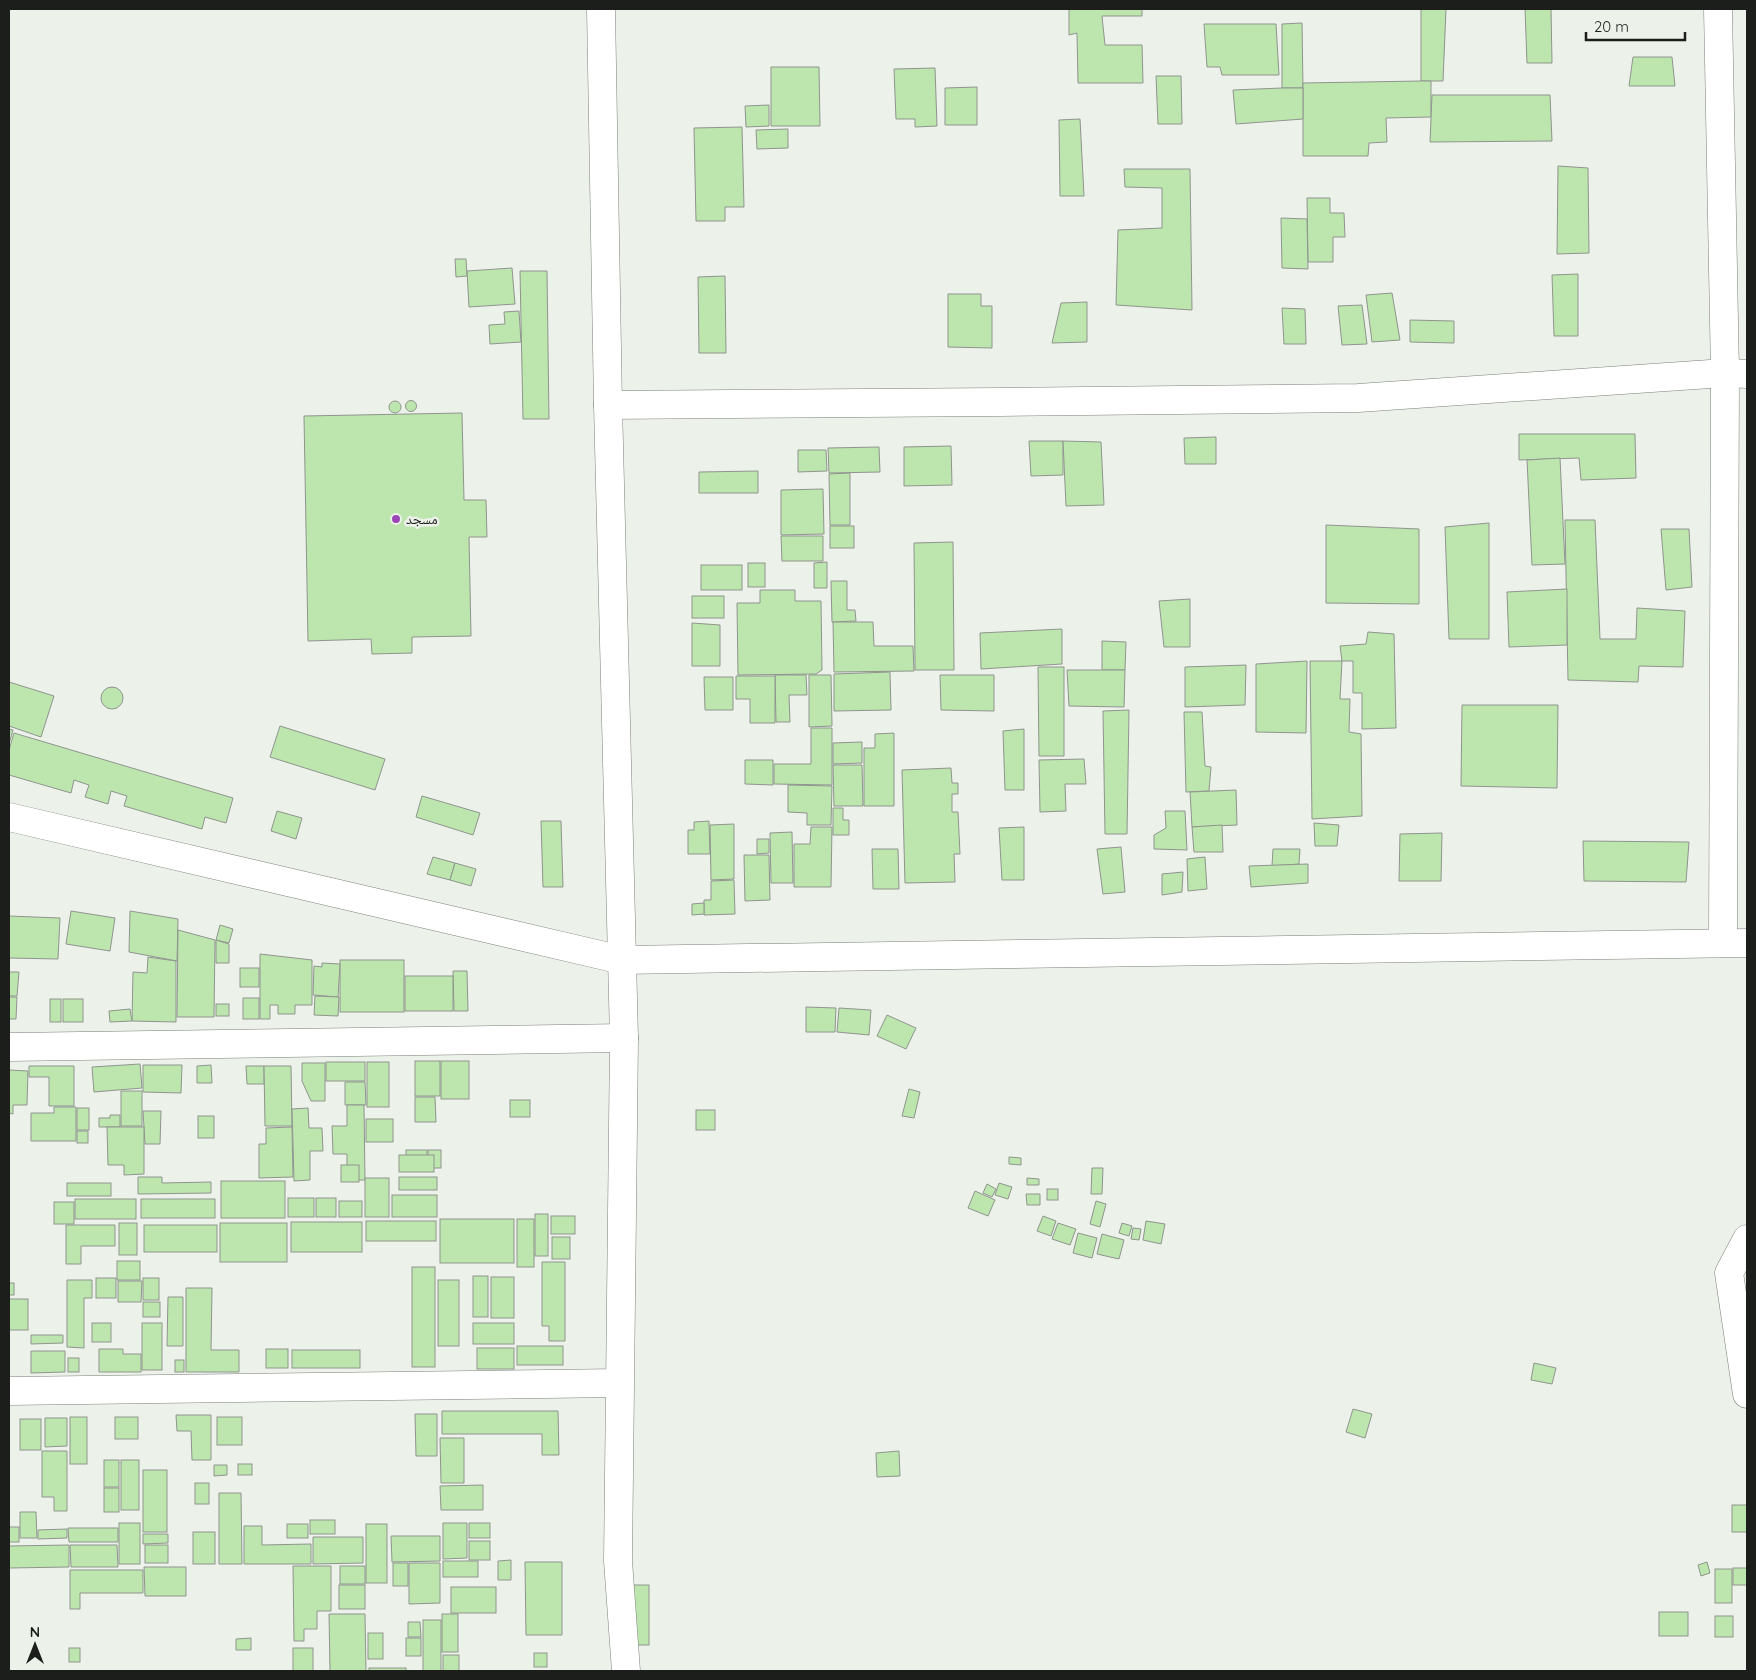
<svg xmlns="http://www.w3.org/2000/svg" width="1756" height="1680" font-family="Quicksand,'Noto Naskh Arabic',sans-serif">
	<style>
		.building { fill: #bde5ae; stroke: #8f958e }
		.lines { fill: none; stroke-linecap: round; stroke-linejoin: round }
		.street-casing { stroke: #7c817a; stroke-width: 29 }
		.street { stroke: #fff; stroke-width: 28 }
		.poi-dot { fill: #9a46b4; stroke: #ecf2ea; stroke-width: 2 }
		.labels { text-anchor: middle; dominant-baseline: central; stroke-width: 5; stroke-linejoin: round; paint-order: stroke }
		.poi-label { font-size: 14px; fill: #1c1e1b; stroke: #ecf2ea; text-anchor: start }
	</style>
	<rect width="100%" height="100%" fill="#ecf2ea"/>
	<g class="building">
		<path d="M1069,9H1142V16H1102L1105,45H1142L1143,83H1078L1077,33L1069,35Z"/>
		<path d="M1421,9H1446L1443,81H1421Z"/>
		<path d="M1525,9H1551L1552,63H1527Z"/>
		<path d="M1302,23L1303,88H1282V24Z"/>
		<path d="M1204,24H1276L1279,75H1222L1220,67H1207Z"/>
		<path d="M1633,57H1672L1675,86H1629Z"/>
		<path d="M771,67H819L820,126H771Z"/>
		<path d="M935,68L937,126L915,127V119H896L894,69Z"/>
		<path d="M1156,76H1181L1182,124H1158Z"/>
		<path d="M1421,81H1431V117L1386,118L1387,142L1369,143L1368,156H1303V83Z"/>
		<path d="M977,87V125H945V88Z"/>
		<path d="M1282,88H1303V119L1236,124L1233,90Z"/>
		<path d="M1432,95H1550L1552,141L1430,142Z"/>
		<path d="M769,105V126L746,127L745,106Z"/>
		<path d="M1080,119L1084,196H1060L1059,120Z"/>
		<path d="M742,127L744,207H725V221H696L694,128Z"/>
		<path d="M788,129V148L757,149L756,130Z"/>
		<path d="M1558,166L1588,168L1589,253L1557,254Z"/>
		<path d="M1124,169H1190L1192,310L1116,305L1118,230L1162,228V188L1125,187Z"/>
		<path d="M1307,198H1330V213H1344L1345,237H1333V262H1308Z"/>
		<path d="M1281,218L1307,219L1308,269L1282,268Z"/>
		<path d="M455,259H466L467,276L456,277Z"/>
		<path d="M512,268L515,304L469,307L467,271Z"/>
		<path d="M520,271H547L549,419H523Z"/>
		<path d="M1578,274V336H1554L1552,275Z"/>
		<path d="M725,276L726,353H699L698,277Z"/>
		<path d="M1392,293L1400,340L1372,342L1366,295Z"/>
		<path d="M948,294H981V306H992V348L948,347Z"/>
		<path d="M1087,302V342L1052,343L1061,303Z"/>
		<path d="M1362,305L1367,344L1342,345L1338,306Z"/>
		<path d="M1282,308L1305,309L1306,344H1284Z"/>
		<path d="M519,311L521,342L490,344L489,325L505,324L504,312Z"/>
		<path d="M1410,320L1454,321V343L1410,342Z"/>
		<circle cx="411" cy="406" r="5.5"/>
		<circle cx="395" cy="407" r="6"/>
		<path d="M462,413L464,500H486L487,537H469L471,636L412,637V653L372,654L371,639L308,641L304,416Z"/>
		<path d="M1519,434H1635L1636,478L1581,480L1579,458L1519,460Z"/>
		<path d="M1216,437V464H1185L1184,438Z"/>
		<path d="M1029,441H1063V475L1031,476Z"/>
		<path d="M1063,441L1101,442L1104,505L1066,506Z"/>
		<path d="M951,446L952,485L904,486V447Z"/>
		<path d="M879,447L880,472L829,473L828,448Z"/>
		<path d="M798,450H826L827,471L798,472Z"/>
		<path d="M1560,458L1565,564L1532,565L1527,460Z"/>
		<path d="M758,471V493H699V472Z"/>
		<path d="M850,473V525H830L829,474Z"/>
		<path d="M823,489L824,534L781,535V490Z"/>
		<path d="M1565,520H1595L1600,639H1636L1637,608L1685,611L1683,667L1639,666L1638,682L1568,680Z"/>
		<path d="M1489,523V639H1449L1445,527Z"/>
		<path d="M1326,525L1419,529V604L1326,603Z"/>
		<rect x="830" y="526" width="24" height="22"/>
		<path d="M1661,529H1689L1692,587L1666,590Z"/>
		<path d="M781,536H823V561H782Z"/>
		<path d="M953,542L954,670H915L914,543Z"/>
		<path d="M827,562V588H814V563Z"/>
		<rect x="748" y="563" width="17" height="24"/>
		<rect x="701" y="565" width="41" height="25"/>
		<path d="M831,581H847V610H855L856,621L832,622Z"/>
		<path d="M1567,589V645L1509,647L1507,592Z"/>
		<path d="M760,590H795V601H821L822,670L816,674L738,675L737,603H760Z"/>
		<rect x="692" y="596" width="32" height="22"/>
		<path d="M1190,599V647H1164L1159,601Z"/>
		<path d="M833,622H873L874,646H913L914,671L834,672Z"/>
		<path d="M692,623L720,625V666H692Z"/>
		<path d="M1062,629V664L981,669L980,633Z"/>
		<path d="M1368,632L1394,634L1396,728L1362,729V693H1353V661H1342L1340,646L1366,644Z"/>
		<path d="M1102,641L1126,642L1125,670H1102Z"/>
		<path d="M1307,661L1306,733L1256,732V664Z"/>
		<path d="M1310,661H1342L1340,699H1350L1349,732L1361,734L1362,816L1312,819Z"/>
		<path d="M1246,665L1245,705L1185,707V667Z"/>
		<path d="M1038,667H1064V756H1039Z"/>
		<path d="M1067,670H1125L1124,707L1069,706Z"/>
		<path d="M890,672L891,710L834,711V674Z"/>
		<path d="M775,675H806L807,695H789L790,722H776Z"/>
		<path d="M809,675H831L832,726L809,727Z"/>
		<path d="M940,675H994V711L941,710Z"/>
		<path d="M736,676H775V723H750V699H736Z"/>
		<path d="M704,677H733V710H705Z"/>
		<path d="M9,682L54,696L41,737L9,726Z"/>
		<circle cx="112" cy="698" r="11"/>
		<path d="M1462,705H1558L1557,788L1461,786Z"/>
		<path d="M1129,710L1127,834H1105L1103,711Z"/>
		<path d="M1184,712H1202L1205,766L1211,767L1209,791L1186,792Z"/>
		<path d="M280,726L385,759L375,790L270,757Z"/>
		<path d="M811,728H832V785L774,784V764H811Z"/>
		<path d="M9,729L13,730L9,744Z"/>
		<path d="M1024,729V790H1005L1003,731Z"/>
		<path d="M14,733L233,798L226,823L205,817L202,829L124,806L127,796L111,791L108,804L85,797L89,785L74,780L71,793L9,775V750Z"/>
		<path d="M894,733V806H864V748H875V734Z"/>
		<path d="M862,742V763L833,764V743Z"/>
		<path d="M1084,759L1086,784H1065L1066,811L1040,812L1039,760Z"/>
		<path d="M745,760H773V785L745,784Z"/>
		<path d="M833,765H862L863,806H834Z"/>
		<path d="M951,768L952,783H958V794H952V812H958L960,854H954L955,882L905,883L902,770Z"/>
		<path d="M788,785L832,786L831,825H807V813L788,812Z"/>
		<path d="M1236,790L1237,825L1192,827L1190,792Z"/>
		<path d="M422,796L480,813L473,835L416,817Z"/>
		<path d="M833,808H843V820H849V835H833Z"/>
		<path d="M277,811L302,818L296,839L271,831Z"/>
		<path d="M1165,811H1185L1187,850L1154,849V835L1166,828Z"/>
		<path d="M541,821H561L563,887H543Z"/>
		<path d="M709,821L710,854H688V830H694V822Z"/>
		<path d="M1314,823L1339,825L1337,846H1315Z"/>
		<path d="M734,824V879L711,880L710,825Z"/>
		<path d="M1222,825L1223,852H1194L1192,827Z"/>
		<path d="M811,827H832L831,887H794V844H810Z"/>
		<path d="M1024,827V880H1002L999,828Z"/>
		<path d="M792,832L793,883H771L770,833Z"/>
		<path d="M1442,833L1441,881H1399L1400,834Z"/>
		<path d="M757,839H769V853L757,854Z"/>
		<path d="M1583,841L1689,842L1686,882L1584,881Z"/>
		<path d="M1121,847L1125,892L1103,894L1097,849Z"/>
		<path d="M872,849H898L899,889H873Z"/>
		<path d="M1273,849H1300L1299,864L1272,866Z"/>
		<path d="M744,855H769L770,900L745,901Z"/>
		<path d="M433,857L455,863L450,880L427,874Z"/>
		<path d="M1205,857L1207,889L1188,891L1187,859Z"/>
		<path d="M455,863L476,869L471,886L450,880Z"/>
		<path d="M1308,864V883L1251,887L1249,866Z"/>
		<path d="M1183,872L1182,892L1162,895V874Z"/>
		<path d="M734,880L735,914L704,915V900H711V881Z"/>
		<path d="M704,903V914L692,915V904Z"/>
		<path d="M71,911L115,918L110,951L66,944Z"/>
		<path d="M130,911L178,919L177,961L129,952Z"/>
		<path d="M9,916L60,918L58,959L9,958Z"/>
		<path d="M220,925L233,929L229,943L216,940Z"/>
		<path d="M178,930L215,940L214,1017H177Z"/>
		<path d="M216,940L229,944V963H216Z"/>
		<path d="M260,954L312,960V1005H295V1014H278V1005H270V1019H260Z"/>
		<path d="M148,957L176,961V1022L132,1021L133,972L147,973Z"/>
		<rect x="340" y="960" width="64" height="52"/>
		<path d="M322,963L340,964L338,997L313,995L314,966L322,967Z"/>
		<rect x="240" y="968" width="19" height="19"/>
		<path d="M453,971H467L468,1011H454Z"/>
		<path d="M9,972H19L17,996H9Z"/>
		<rect x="405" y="976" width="48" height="35"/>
		<path d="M315,996L339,997L338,1016L314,1015Z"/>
		<path d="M9,997H17L16,1019H9Z"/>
		<rect x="243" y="998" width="16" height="21"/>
		<rect x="50" y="999" width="11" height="23"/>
		<rect x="63" y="999" width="20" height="23"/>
		<rect x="216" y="1004" width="13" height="12"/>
		<path d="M806,1007L836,1008L835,1032H806Z"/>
		<path d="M839,1008L871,1010L869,1035L837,1032Z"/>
		<path d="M130,1009L132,1021L110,1022L109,1011Z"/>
		<path d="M887,1015L916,1028L906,1049L877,1036Z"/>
		<rect x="415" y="1061" width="25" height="35"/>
		<rect x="441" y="1061" width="28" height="38"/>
		<rect x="326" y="1062" width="39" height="19"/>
		<rect x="367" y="1062" width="22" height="45"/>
		<path d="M302,1063H325V1101H311L302,1081Z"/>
		<path d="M140,1064L142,1088L94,1092L92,1067Z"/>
		<path d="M143,1065H182L181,1093L143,1092Z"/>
		<path d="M211,1065L212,1083H197V1066Z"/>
		<path d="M29,1066H74V1106H49V1077H29Z"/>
		<path d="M246,1066H264V1084H247Z"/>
		<path d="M264,1066H291L292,1126H265Z"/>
		<path d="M9,1070L28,1071L27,1105H13V1114L9,1113Z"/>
		<path d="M345,1082H365L366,1105H345Z"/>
		<path d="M909,1089L920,1092L914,1118L902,1116Z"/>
		<rect x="121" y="1091" width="21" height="35"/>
		<path d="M415,1097H435L436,1122H415Z"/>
		<rect x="510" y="1100" width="20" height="17"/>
		<path d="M347,1105H364L365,1180H347V1154H333L332,1126H347Z"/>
		<path d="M54,1107H76V1141H31V1113H54Z"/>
		<rect x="77" y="1108" width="12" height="22"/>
		<path d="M308,1108L309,1128H322L323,1151H310V1180L294,1181L292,1109Z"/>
		<rect x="696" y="1110" width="19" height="20"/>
		<path d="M143,1111H161L160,1144H145Z"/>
		<path d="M110,1115H120V1127H99V1118H110Z"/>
		<rect x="198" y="1116" width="16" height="22"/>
		<rect x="366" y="1119" width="27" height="23"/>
		<path d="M107,1127H144V1174L124,1175V1165H108Z"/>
		<path d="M292,1127L293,1177L259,1178V1144H266V1128Z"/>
		<rect x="77" y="1131" width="11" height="12"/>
		<rect x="406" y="1150" width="21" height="17"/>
		<rect x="428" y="1150" width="13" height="18"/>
		<rect x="399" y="1155" width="35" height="17"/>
		<path d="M1009,1157L1021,1158V1165L1009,1164Z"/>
		<rect x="341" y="1165" width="18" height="17"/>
		<path d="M1092,1168H1103L1102,1194H1091Z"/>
		<path d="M138,1177H162V1183L211,1182V1193L138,1194Z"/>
		<rect x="399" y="1177" width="38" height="13"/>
		<rect x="365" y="1178" width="24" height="39"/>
		<path d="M1027,1178L1039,1179V1185H1027Z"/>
		<rect x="221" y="1181" width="64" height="37"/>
		<rect x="67" y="1183" width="44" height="13"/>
		<path d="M999,1183L1012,1187L1008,1199L995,1195Z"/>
		<path d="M987,1184L996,1189L992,1197L983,1193Z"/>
		<rect x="1047" y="1189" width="11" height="11"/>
		<path d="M975,1191L995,1200L988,1216L968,1208Z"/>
		<path d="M1026,1194H1040V1205H1027Z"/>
		<rect x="392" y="1195" width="45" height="22"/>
		<rect x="288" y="1198" width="26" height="19"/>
		<rect x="316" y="1198" width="20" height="19"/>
		<rect x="75" y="1199" width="61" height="20"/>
		<rect x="141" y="1199" width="74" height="19"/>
		<rect x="339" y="1201" width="23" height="16"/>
		<path d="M1096,1201L1106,1204L1100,1227L1090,1224Z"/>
		<rect x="54" y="1202" width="20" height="22"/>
		<rect x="535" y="1214" width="13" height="42"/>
		<rect x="551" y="1216" width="24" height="18"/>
		<path d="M1043,1216L1056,1221L1051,1236L1037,1231Z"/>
		<rect x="440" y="1219" width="74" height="44"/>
		<rect x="517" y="1219" width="17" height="48"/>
		<rect x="366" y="1221" width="70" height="20"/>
		<path d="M1146,1221L1165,1224L1161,1244L1143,1240Z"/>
		<rect x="291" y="1222" width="71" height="30"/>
		<rect x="119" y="1223" width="18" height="32"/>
		<rect x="220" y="1223" width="67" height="39"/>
		<path d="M1058,1223L1076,1229L1070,1245L1052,1239Z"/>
		<path d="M1122,1223L1132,1226L1129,1236L1119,1233Z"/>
		<path d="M66,1225H115V1246H81V1264H66Z"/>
		<rect x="144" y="1225" width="73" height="27"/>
		<path d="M1133,1228L1141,1229L1139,1240L1131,1239Z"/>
		<path d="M1078,1233L1097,1238L1092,1258L1073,1253Z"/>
		<path d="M1102,1234L1124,1240L1119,1259L1097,1254Z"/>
		<rect x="552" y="1237" width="18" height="22"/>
		<rect x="117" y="1261" width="23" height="19"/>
		<path d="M542,1262H565V1341H549V1326H542Z"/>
		<rect x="412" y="1267" width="23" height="100"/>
		<rect x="473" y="1276" width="15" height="41"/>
		<rect x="491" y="1277" width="23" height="41"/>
		<rect x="96" y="1278" width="20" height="20"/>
		<rect x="143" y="1278" width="16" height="22"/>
		<path d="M67,1280H92V1298H84V1348L67,1347Z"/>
		<rect x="438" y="1280" width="21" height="66"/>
		<path d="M118,1281H142L141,1302H118Z"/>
		<rect x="9" y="1283" width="5" height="12"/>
		<path d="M186,1288H212L211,1350H239V1372H186Z"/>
		<path d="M168,1297H183V1346H167Z"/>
		<rect x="9" y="1299" width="19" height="31"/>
		<rect x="143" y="1302" width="17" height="15"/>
		<rect x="92" y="1323" width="19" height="19"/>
		<rect x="142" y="1323" width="20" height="47"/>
		<rect x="473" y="1323" width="41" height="21"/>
		<path d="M31,1335H63V1343L31,1344Z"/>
		<rect x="517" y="1346" width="46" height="19"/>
		<rect x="477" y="1348" width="37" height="21"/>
		<path d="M99,1349H123V1354H141V1372H99Z"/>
		<rect x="266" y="1349" width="22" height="19"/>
		<rect x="292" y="1350" width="68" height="18"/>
		<path d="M31,1351H65V1372L31,1373Z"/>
		<rect x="68" y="1358" width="11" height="14"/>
		<rect x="175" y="1360" width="9" height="12"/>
		<path d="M1534,1363L1556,1368L1552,1384L1531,1380Z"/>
		<path d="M1353,1409L1372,1414L1365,1438L1346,1432Z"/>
		<path d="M442,1411H558L559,1455H542V1434H442Z"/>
		<path d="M415,1414H437V1456H416Z"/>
		<path d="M176,1415H211V1460H192L191,1431H177Z"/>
		<rect x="70" y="1417" width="17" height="47"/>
		<rect x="115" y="1417" width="23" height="22"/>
		<rect x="217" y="1417" width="25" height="28"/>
		<path d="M45,1418H67V1446L45,1447Z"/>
		<rect x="20" y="1419" width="21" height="31"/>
		<path d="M440,1438H464V1483H441Z"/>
		<path d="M42,1451H67V1511H54V1497H42Z"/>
		<path d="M899,1451L900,1476L877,1477L876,1453Z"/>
		<rect x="104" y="1460" width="15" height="27"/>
		<rect x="121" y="1460" width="18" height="50"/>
		<rect x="238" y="1464" width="14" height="11"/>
		<path d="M214,1465H227V1475L214,1476Z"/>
		<rect x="143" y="1470" width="24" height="62"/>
		<rect x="195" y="1483" width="14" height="21"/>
		<path d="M483,1485V1510H441L440,1486Z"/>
		<rect x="104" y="1488" width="15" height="24"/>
		<path d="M219,1493H241L242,1564H219Z"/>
		<rect x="1732" y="1505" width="15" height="27"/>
		<path d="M20,1512H36L37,1538H20Z"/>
		<rect x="310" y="1520" width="25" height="14"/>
		<rect x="119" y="1523" width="21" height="41"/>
		<path d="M443,1523H467V1558L443,1559Z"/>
		<rect x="469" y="1523" width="21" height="15"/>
		<rect x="287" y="1524" width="21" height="14"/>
		<rect x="366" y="1524" width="21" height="59"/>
		<path d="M244,1526H262V1545L311,1544V1564H244Z"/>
		<rect x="9" y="1527" width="10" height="15"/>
		<path d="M68,1528H118V1542H69Z"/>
		<path d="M67,1529V1538L38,1539V1530Z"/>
		<rect x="193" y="1532" width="22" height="32"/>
		<path d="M143,1534H168V1543L143,1544Z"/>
		<path d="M391,1536H440V1561L392,1562Z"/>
		<path d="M313,1537H363V1563L313,1564Z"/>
		<rect x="469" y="1541" width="21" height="19"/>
		<path d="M69,1545V1567L9,1568V1546Z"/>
		<path d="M70,1545H117L118,1567H71Z"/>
		<rect x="145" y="1545" width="23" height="18"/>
		<path d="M511,1560V1580H498V1561Z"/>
		<rect x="443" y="1561" width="35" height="16"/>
		<path d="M525,1562H562V1635H526Z"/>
		<path d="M1707,1562L1710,1573L1701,1576L1698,1565Z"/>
		<rect x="393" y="1563" width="15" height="23"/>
		<path d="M409,1563H440V1603L409,1604Z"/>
		<path d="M293,1566H331V1611H317V1629H304V1641H294Z"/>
		<rect x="340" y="1566" width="25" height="18"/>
		<path d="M144,1567H186V1596H145Z"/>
		<rect x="1733" y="1568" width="14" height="17"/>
		<rect x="1715" y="1569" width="17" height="34"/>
		<path d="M70,1570H143V1593H80V1609H70Z"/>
		<rect x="339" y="1585" width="26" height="24"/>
		<rect x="633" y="1585" width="16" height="60"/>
		<rect x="451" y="1587" width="45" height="26"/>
		<rect x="1659" y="1612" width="29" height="24"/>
		<path d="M329,1614H365L366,1671H330Z"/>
		<rect x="442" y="1614" width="16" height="38"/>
		<rect x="1715" y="1616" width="18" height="21"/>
		<rect x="423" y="1620" width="18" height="51"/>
		<path d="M408,1622H420L421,1637H408Z"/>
		<rect x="368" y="1633" width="15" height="26"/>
		<path d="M251,1638V1650H236V1639Z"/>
		<rect x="406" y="1638" width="15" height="18"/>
		<rect x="69" y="1648" width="11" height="14"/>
		<rect x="293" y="1648" width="20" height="23"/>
		<rect x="534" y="1653" width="13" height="14"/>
		<rect x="443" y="1655" width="16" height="16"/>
		<rect x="369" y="1668" width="37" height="3"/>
	</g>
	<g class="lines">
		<g class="street-casing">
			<g id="street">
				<path d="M601,9L608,405L624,1038L618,1561L626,1671"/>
				<path d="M1718,9L1725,373L1723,943"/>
				<path d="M608,405L999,402L1358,398L1725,373L1747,374"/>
				<path d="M9,817L622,960L1747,943"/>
				<path d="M9,1047L624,1038"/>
				<path d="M1747,1239L1729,1273L1747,1394"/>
				<path d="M9,1391L619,1383"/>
			</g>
		</g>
		<use href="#street" class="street"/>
	</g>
	<circle class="poi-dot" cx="396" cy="519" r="5"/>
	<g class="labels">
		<g class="poi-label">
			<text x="406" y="519">مسجد</text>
		</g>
	</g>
	<rect width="1756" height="1680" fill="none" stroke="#1c1e1b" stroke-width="20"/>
	<g transform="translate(35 1645)" stroke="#ecf2ea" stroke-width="4" paint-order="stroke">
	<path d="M0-4L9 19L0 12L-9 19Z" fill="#1c1e1b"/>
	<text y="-8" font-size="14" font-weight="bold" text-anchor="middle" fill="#1c1e1b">N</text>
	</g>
	<path d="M1586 32v8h99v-8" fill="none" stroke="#1c1e1b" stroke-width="2.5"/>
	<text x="1594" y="32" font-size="15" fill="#1c1e1b" stroke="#ecf2ea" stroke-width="4" paint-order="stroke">20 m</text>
</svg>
